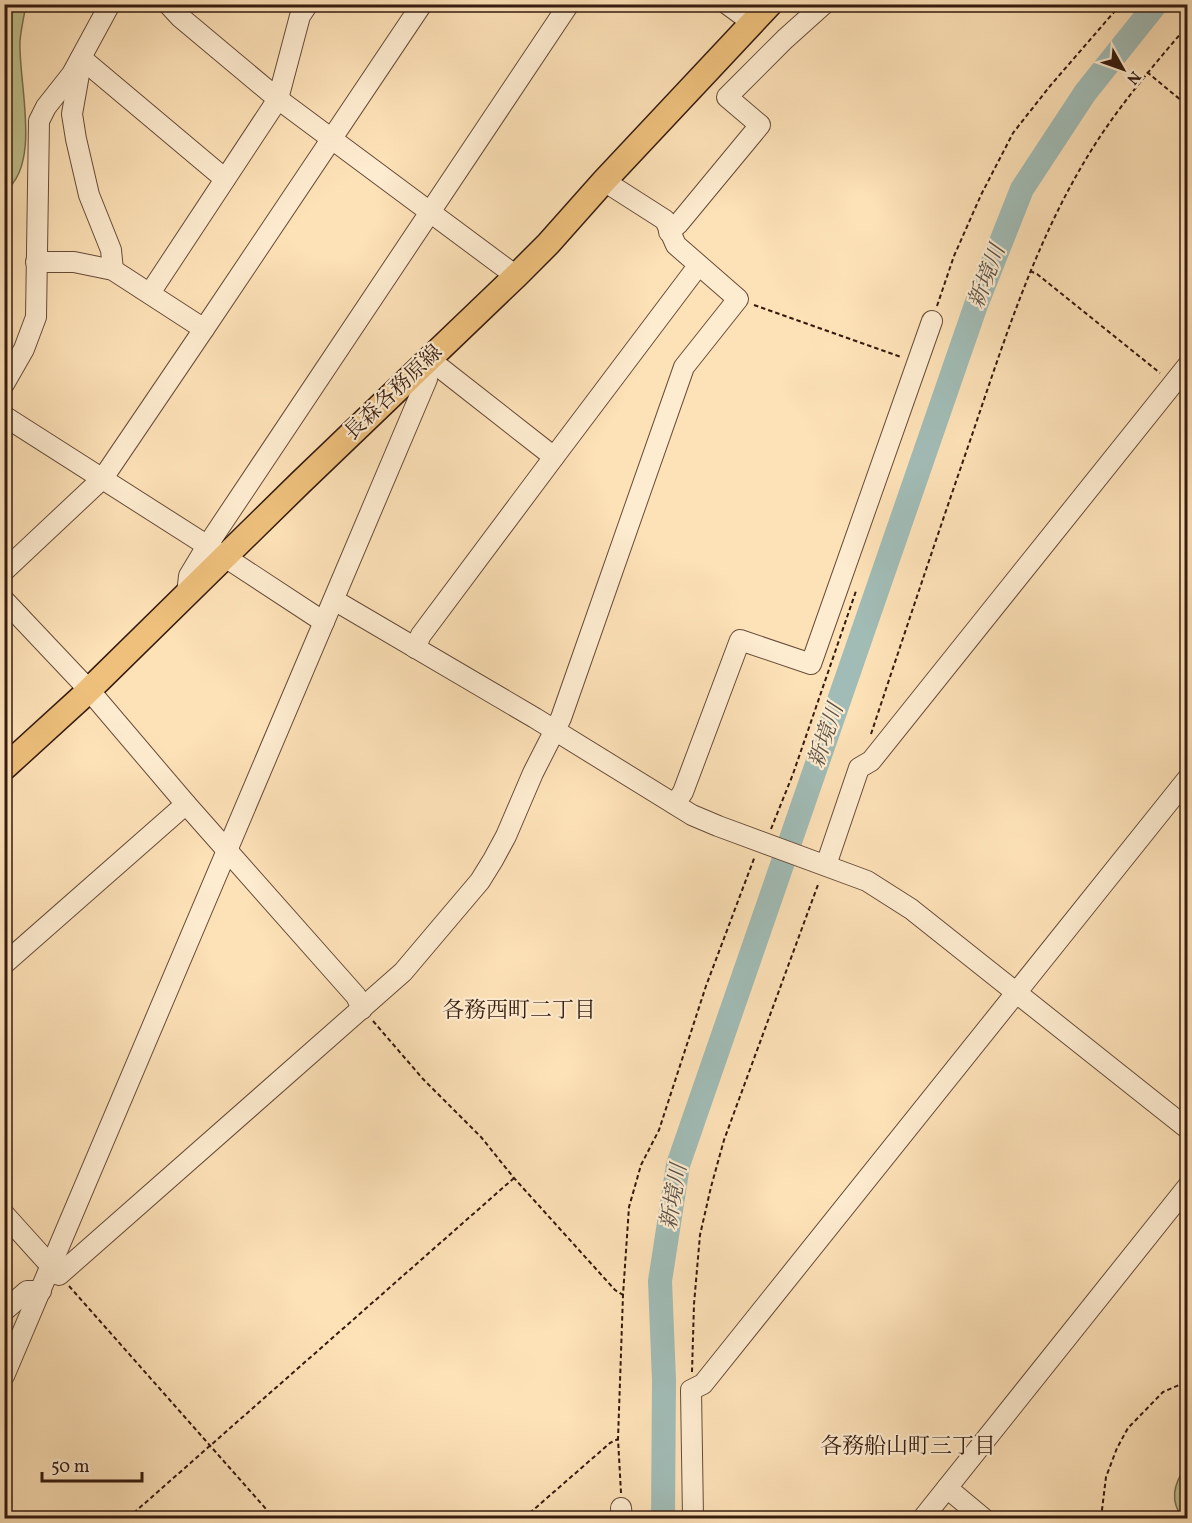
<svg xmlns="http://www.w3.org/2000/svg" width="1192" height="1523" font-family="Vollkorn,'Noto Serif JP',serif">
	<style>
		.green { fill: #c0c28e; stroke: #7a6e4e; stroke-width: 1.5 }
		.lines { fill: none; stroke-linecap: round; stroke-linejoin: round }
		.river { stroke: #a1bcb6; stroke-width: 24 }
		.minor-casing { stroke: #674c39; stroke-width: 22 }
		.major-casing { stroke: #351b0f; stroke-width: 27 }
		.path { stroke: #351b0f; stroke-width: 2; stroke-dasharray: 4.5 3; stroke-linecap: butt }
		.minor { stroke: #feecd0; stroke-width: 20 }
		.major { stroke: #eec07c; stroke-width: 24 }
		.labels { text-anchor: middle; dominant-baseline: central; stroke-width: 4.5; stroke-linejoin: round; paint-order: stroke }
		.street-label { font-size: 21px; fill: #351b0f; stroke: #feecd0 }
		.water-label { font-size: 22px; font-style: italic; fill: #5b5349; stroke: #feecd0 }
		.neighbourhood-label { font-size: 22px; fill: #351b0f; stroke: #feecd0 }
	</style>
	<rect width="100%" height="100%" fill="#fde1b7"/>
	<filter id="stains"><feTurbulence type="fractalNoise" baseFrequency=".00333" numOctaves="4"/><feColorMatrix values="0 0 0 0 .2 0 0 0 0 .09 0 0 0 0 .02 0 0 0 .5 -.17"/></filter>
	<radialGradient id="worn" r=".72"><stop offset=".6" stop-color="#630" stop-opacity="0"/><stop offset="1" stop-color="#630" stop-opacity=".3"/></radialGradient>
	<g class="green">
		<path d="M5,4L26,5C24,16 21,29 20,41C18,81 42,164 5,191Z"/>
		<path d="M1187,1465V1518H1183C1168,1500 1175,1481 1187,1465Z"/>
	</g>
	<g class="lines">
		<path class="river" d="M663,1518L664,1380L660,1281L678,1165L976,305L1022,189L1085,93L1156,4"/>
		<g class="minor-casing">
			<g id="minor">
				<path d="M168,4L180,17L278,99L300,16L308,4"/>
				<path d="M727,4L753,23"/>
				<path d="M81,58L225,179"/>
				<path d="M81,63L72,114L76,139L89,195L111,250L113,270"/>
				<path d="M669,232L679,223L760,125L727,97L785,39L824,4"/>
				<path d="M150,293L278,99L516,276"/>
				<path d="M204,329L422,4"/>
				<path d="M4,384L24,349L36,317L39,121L46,107L72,74L110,4"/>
				<path d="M4,416L225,557L324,622"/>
				<path d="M554,457L698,266"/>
				<path d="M4,571L103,478L204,329L113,270L74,262H36"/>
				<path d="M187,594L189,576L207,546L569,4"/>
				<path d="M4,600L89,690L186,804L356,996L362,1009"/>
				<path d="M334,600L535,718L692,815L718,826L867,881L911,909L1188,1129"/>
				<path d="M415,648L421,635L554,457L429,359"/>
				<path d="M675,804L683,792L740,640L811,664L932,321"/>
				<path d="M826,865L859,768L871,761L1188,365"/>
				<path d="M4,964L186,804"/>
				<path d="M4,1214L59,1275L403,972L480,881L493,860L506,836L533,773L561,718L684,367L738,299L676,245L665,220L604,181"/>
				<path d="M4,1311L27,1291H41"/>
				<path d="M4,1376L427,379L429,359"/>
				<path d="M947,1488L983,1518"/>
				<path d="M621,1508L622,1518"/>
				<path d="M693,1518L691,1390L703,1384L1188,778"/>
				<path d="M923,1518L1188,1186"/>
			</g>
		</g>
		<g class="major-casing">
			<path id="major" d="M4,768L83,696L300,483L516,276L548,244L604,181L770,4"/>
		</g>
		<g class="path">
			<path d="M1147,72L1177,97"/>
			<path d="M1188,85L1177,97L1188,105"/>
			<path d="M1030,271L1037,274L1160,373"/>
			<path d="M754,305L901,357"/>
			<path d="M937,306L954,256L981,195L1013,133L1050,86L1121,4"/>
			<path d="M871,734C904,635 937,536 971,438C1004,341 1035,242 1089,154C1117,108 1153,66 1188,25"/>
			<path d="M771,829L793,774L856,591"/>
			<path d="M373,1021L423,1079L481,1137L514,1178L615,1290L623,1295"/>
			<path d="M69,1286L274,1518"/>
			<path d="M692,1372L694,1304L700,1235L711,1187L724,1140L819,882"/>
			<path d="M621,1493L618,1439L623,1295L629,1207L641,1165L659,1130L706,986L755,856"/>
			<path d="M128,1518L514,1178"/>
			<path d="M524,1518L610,1443L618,1439"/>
			<path d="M1101,1518L1106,1477L1117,1448L1128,1428L1163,1392L1188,1381"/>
		</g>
		<use href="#minor" class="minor"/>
		<use href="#major" class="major"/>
	</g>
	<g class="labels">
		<g class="street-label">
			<text transform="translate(394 393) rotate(-44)">長森各務原線</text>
		</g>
		<g class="water-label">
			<text transform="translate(988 277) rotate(-69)">新境川</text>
			<text transform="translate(827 736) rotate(-71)">新境川</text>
			<text transform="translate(675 1197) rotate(-80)">新境川</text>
		</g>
		<g class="neighbourhood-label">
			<text x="519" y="1011">各務西町二丁目</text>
			<text x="908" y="1447">各務船山町三丁目</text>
		</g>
	</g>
	<rect width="1192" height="1523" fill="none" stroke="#fde1b7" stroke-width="24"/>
	<rect x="6" y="6" width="1180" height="1511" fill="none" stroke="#351b0f" stroke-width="3"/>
	<rect x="12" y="12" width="1168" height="1499" fill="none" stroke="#351b0f" stroke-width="1.5"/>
	<g transform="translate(1123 69) rotate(130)" stroke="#feecd0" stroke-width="4.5" paint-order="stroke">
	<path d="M0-4.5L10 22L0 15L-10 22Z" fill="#351b0f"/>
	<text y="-9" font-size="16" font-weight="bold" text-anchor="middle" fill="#351b0f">N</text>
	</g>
	<path d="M42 1472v9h100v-9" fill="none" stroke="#351b0f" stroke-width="3"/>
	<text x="51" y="1472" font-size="18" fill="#351b0f" stroke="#feecd0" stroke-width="4.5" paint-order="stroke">50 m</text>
	<rect width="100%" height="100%" filter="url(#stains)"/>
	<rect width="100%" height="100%" fill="url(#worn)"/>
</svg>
